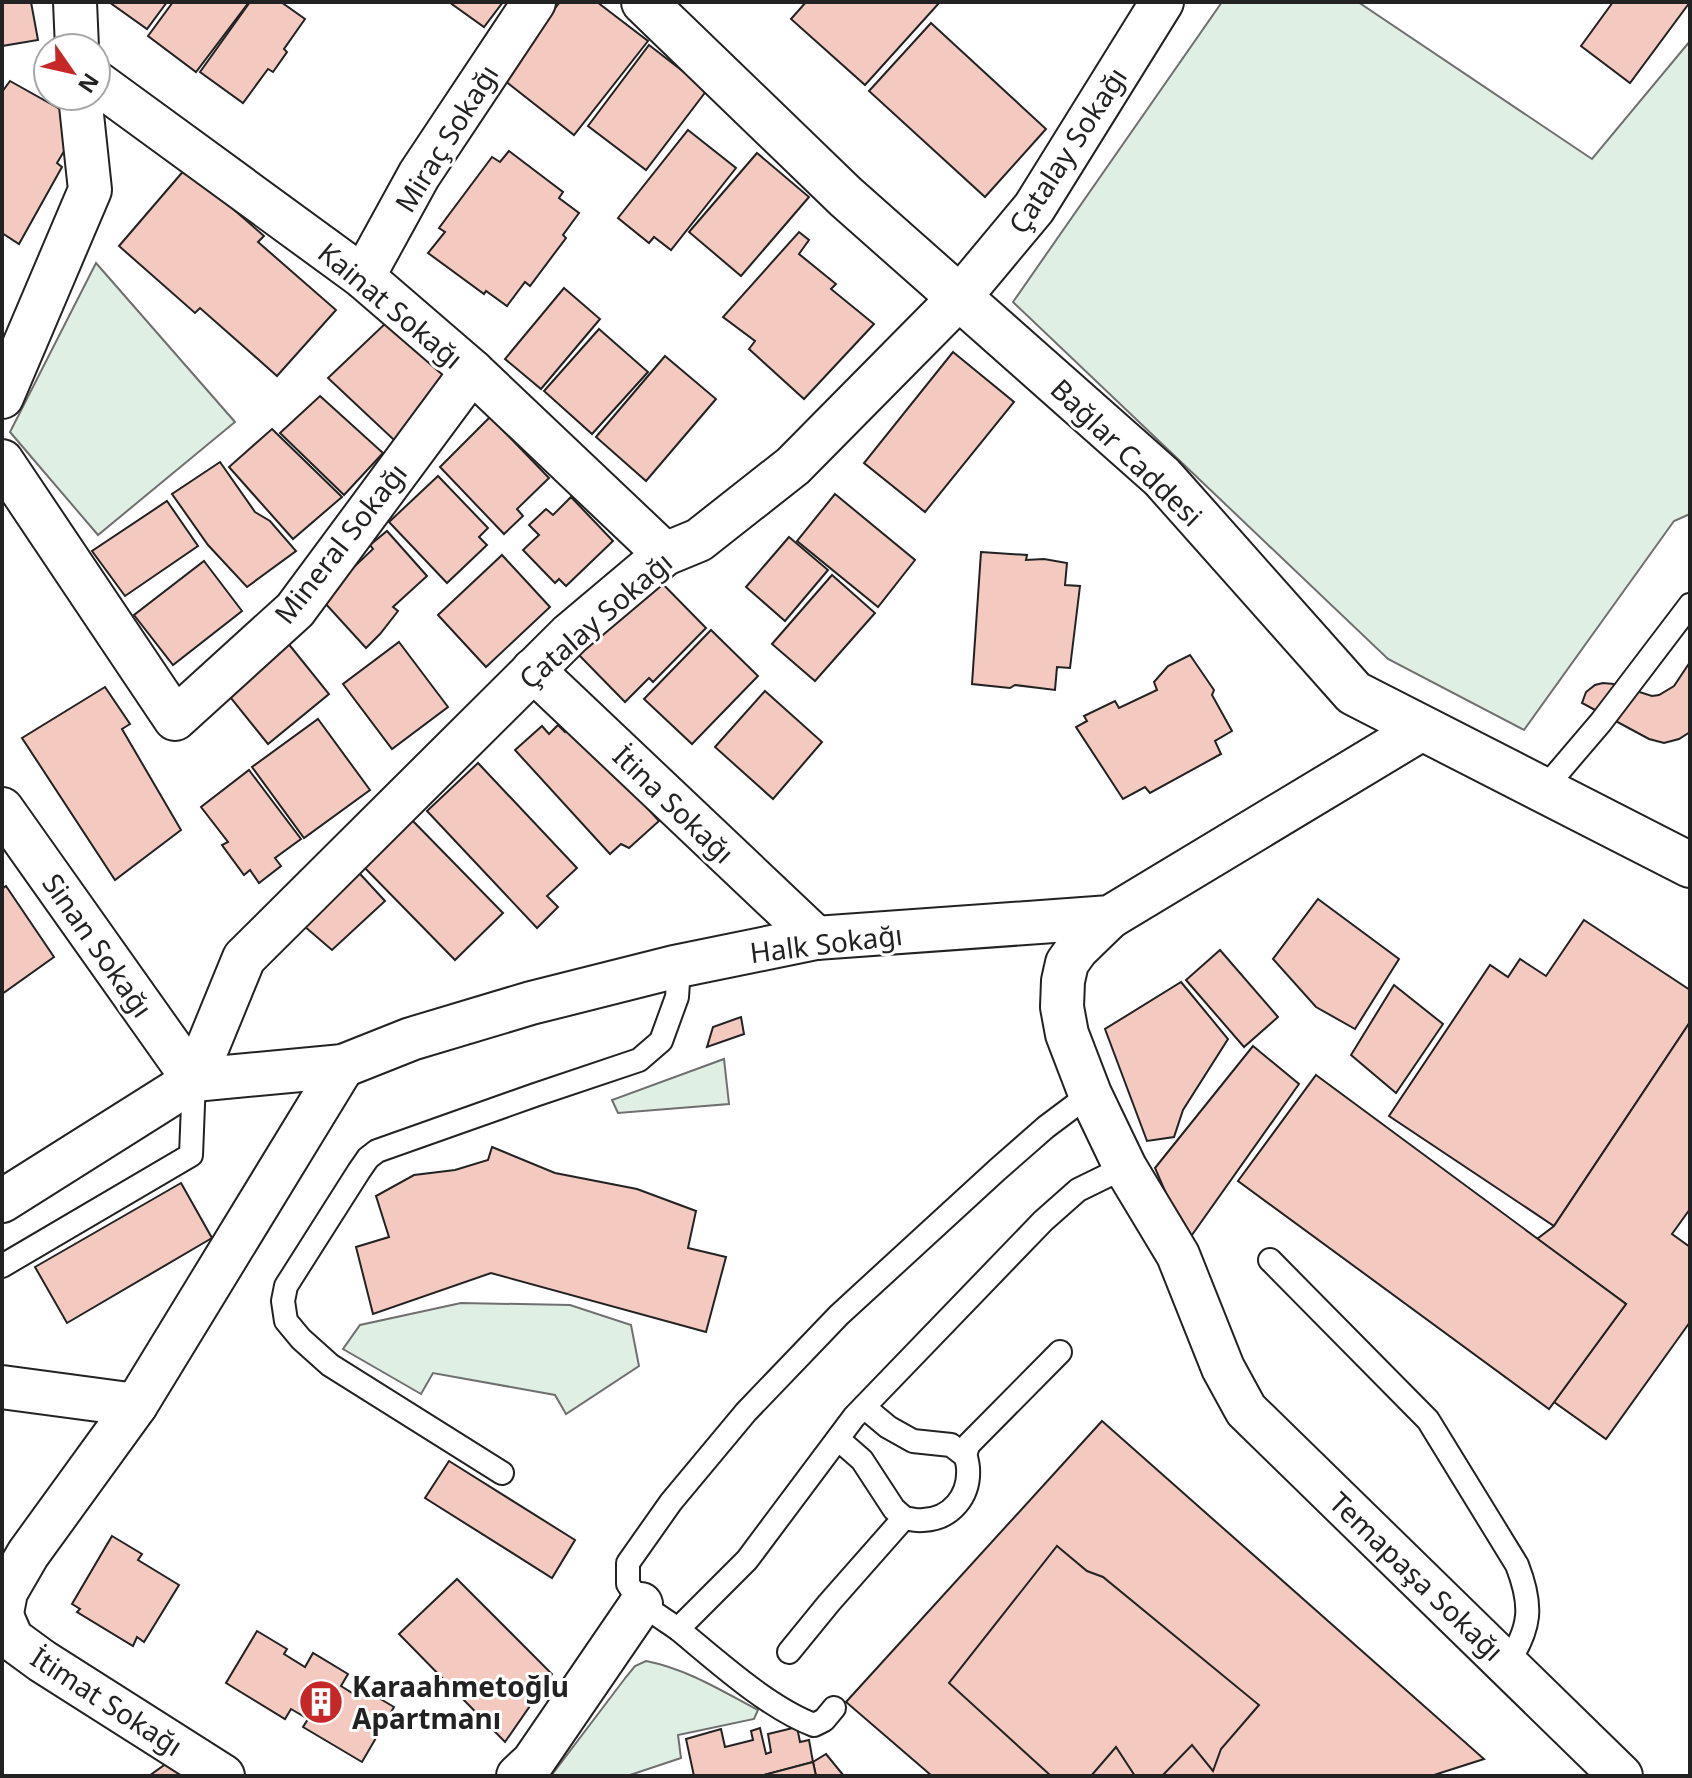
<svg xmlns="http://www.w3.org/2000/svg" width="1692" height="1778" font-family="'Noto Sans',sans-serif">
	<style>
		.green { fill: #e0efe3; stroke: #6f6f6f; stroke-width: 2 }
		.building { fill: #f3c9c0; stroke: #222; stroke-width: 2 }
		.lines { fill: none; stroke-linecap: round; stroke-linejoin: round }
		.lane-casing { stroke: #222; stroke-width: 26 }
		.street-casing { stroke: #222; stroke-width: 46 }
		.secondary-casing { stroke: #222; stroke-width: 48 }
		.lane { stroke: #fff; stroke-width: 22 }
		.street { stroke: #fff; stroke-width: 42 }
		.secondary { stroke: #fff; stroke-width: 44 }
		.labels { text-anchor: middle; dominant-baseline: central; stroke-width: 6; stroke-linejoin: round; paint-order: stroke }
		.street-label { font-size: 28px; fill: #222; stroke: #fff }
		.poi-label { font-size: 28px; font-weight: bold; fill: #222; stroke: #fff; text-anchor: start }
	</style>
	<rect width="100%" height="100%" fill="#fff"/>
	<g class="green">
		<path d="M1222,2H1358L1592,159L1690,41V514L1674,521L1524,730L1388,659L1013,302Z"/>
		<path d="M96,263L235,422L98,535L10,432Z"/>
		<path d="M724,1059L729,1104L618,1113L612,1100Z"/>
		<path d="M461,1303L570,1305L631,1325L639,1366L566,1414L555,1395L433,1373L421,1394L343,1349L360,1325Z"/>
		<path d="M646,1661C687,1669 722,1691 758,1710L754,1719L678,1735L681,1758L627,1776H551L626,1677L635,1666Z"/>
	</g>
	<g class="building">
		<path d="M2,2H31L38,40L2,46Z"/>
		<path d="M109,2H167L147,29Z"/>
		<path d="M173,2H249L196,72L148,36Z"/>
		<path d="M250,2H281L305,19L284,49L287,52L273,72L268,69L243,103L200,72Z"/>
		<path d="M449,2H503L484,27Z"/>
		<path d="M560,2H597L648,41L574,135L500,77Z"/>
		<path d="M806,2H940L865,85L791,19Z"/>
		<path d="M1613,2H1690L1630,83L1581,46Z"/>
		<path d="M931,23L1046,129L985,197L869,91Z"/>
		<path d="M649,45L707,90L646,170L588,126Z"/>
		<path d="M10,81L74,117L63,139L69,143L57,163L62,167L19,244L2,233V92Z"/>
		<path d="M688,130L736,168L671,250L654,237L649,243L618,218Z"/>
		<path d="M509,151L563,192L559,198L579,213L563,235L566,238L530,286L525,282L507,306L486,291L484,294L428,253L445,232L439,228L492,157L500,162Z"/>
		<path d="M757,153L809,197L741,276L689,232Z"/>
		<path d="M186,168L264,236L258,242L336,310L277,376L200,308L195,313L119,246Z"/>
		<path d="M799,232L809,240L799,254L836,284L831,289L874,324L804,399L749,349L755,341L723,317Z"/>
		<path d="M564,288L600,319L541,389L505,359Z"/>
		<path d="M390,319L450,375L421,415L394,440L328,378Z"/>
		<path d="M599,329L648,372L592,434L544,391Z"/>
		<path d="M953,352L1014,402L925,512L864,463Z"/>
		<path d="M665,356L716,399L646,481L596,437Z"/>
		<path d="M320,396L383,453L344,495L280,433Z"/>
		<path d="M490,417L549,478L517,509L523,516L504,534L440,467Z"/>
		<path d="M272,429L342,497L293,539L229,467Z"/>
		<path d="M220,462L255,512L270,521L296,551L247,587L208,545L172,494Z"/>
		<path d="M438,476L488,528L479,537L487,545L447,583L389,522Z"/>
		<path d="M835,494L915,560L878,607L797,541Z"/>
		<path d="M571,497L613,541L566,586L559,579L555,583L523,550L539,535L529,525L546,509L553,515Z"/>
		<path d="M167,501L198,546L125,596L92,551Z"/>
		<path d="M387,531L427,576L393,607L398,611L380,634L366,648L324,602L339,587L336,584L373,549L370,545Z"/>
		<path d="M789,537L828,570L785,621L746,587Z"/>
		<path d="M981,552L1027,555L1026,560L1044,559L1067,563L1065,585L1080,586L1070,668L1057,667L1055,690L1015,685L1010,688L972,684Z"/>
		<path d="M502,555L550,607L486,667L438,615Z"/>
		<path d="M204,561L242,611L173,665L134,615Z"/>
		<path d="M651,572L706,628L653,682L649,678L625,702L574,650Z"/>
		<path d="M832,575L875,613L815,681L772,644Z"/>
		<path d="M711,630L758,676L692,744L644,699Z"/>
		<path d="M283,637L329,694L268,744L222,687Z"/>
		<path d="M399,642L448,707L392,749L343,684Z"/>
		<path d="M1190,655L1214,690L1212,695L1232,731L1215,741L1221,754L1150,793L1145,787L1123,799L1076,727L1087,721L1084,716L1115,701L1119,708L1157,690L1154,682L1168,666Z"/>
		<path d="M1690,662V732L1679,739L1664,743L1649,739L1582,703L1586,692L1595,685L1603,683L1614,684L1652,696L1659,695L1674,686Z"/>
		<path d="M105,687L130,724L122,729L181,830L115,880L22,738Z"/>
		<path d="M765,691L822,742L773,799L715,747Z"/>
		<path d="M318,719L370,790L304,838L252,767Z"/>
		<path d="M558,725L565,732L572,725L659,821L629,848L621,844L610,854L515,750L542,726L549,734Z"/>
		<path d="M478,763L577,868L547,896L558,907L537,928L427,811Z"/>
		<path d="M249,770L301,839L275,858L281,866L259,883L250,870L244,875L222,845L228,842L201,807Z"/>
		<path d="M409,817L503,913L455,960L361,864Z"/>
		<path d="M350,863L385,901L332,950L297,920Z"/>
		<path d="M6,886L54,957L2,994V889Z"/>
		<path d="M1318,899L1399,959L1355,1029L1316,1007L1273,959Z"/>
		<path d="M1584,920L1690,990V1022L1554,1226L1389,1116L1490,965L1508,977L1520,959L1546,976Z"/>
		<path d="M1220,950L1278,1017L1244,1047L1186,980Z"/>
		<path d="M1181,982L1228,1039L1183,1110L1174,1137L1147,1141L1105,1029Z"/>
		<path d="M1394,985L1443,1024L1396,1093L1351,1055Z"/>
		<path d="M741,1017L744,1034L707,1047L713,1027Z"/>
		<path d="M1690,1022V1209L1672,1234L1690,1247V1322L1606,1439L1554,1402L1626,1304L1537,1239L1554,1226Z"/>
		<path d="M1253,1046L1299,1084L1187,1242L1155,1168Z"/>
		<path d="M1316,1075L1626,1304L1549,1409L1238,1181Z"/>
		<path d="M492,1147L555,1173L637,1189L696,1211L688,1248L726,1257L706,1332L491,1273L373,1314L356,1247L389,1237L376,1196L414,1175L455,1170L488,1160Z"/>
		<path d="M181,1183L212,1238L67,1323L35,1267Z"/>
		<path d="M1102,1421L1484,1759L1431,1776H932L846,1702Z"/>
		<path d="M449,1461L575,1540L552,1578L425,1498Z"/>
		<path d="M112,1536L142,1554L138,1560L179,1585L144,1642L137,1637L133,1646L77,1612L80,1609L72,1604Z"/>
		<path d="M1057,1546L1087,1571L1103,1577L1259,1705L1221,1749L1213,1771L1192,1745L1162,1776H1135L1116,1747L1091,1776H1051L949,1683Z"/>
		<path d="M457,1579L552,1674L505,1742L399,1634Z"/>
		<path d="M257,1631L287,1649L284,1654L305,1667L313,1653L348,1674L341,1686L357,1696L362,1688L394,1707L362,1762L303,1727L308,1719L291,1709L285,1719L226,1683Z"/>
		<path d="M797,1727L800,1742L809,1740L813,1762L760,1776H694L686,1739L721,1729L725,1747L753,1740L751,1731L760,1728L766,1754L771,1752L768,1734Z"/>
		<path d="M826,1754L844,1776H816L813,1762Z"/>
		<path d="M174,1758L186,1776H149Z"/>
		<path d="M813,1762L816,1776H760Z"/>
	</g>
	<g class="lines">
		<g class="lane-casing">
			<g id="lane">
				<path d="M1543,790L1601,722L1690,605"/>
				<path d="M1090,1094L1046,1127L997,1170L839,1315L746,1412L671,1502L628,1563V1584L641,1604L678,1629L747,1560L854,1417L1043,1221L1078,1190L1125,1167"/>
				<path d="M1270,1260L1428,1420L1517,1565C1533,1606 1531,1628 1507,1664"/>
				<path d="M2,1266L191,1155L194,1080"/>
				<path d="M864,1407L888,1427L913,1441L951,1445L964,1455"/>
				<path d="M838,1439L862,1460L894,1509L904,1518"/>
				<path d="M502,1473L330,1365L301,1339L286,1321L283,1301L286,1286L359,1171L368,1158L377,1151L535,1095L639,1060L661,1041L677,997L678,982L674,967"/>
				<path d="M678,1629C717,1661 767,1707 814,1725L824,1720L834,1708"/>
				<path d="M789,1652L829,1603L904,1518C910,1519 917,1521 923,1520C951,1519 970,1496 968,1468C967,1455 963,1458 969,1444L1060,1352"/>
			</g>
		</g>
		<g class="street-casing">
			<g id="street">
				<path d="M75,2L77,48"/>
				<path d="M96,82L363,277L472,371L665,554"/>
				<path d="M363,277L419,175L534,2"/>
				<path d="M2,397L90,190L80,96"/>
				<path d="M2,461L175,719L295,610L472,371"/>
				<path d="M533,670L816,938"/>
				<path d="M2,809L194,1080"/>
				<path d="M1110,917L1077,949L1067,963L1063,981L1062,1007L1067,1034L1090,1094L1125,1167L1178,1255L1223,1368L1246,1410L1621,1776"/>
				<path d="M194,1080L343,1066L411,1039L531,1003L674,967L816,938L1110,917L1422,729"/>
				<path d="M2,1201L194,1080L244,958L570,634L665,554L699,540L793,466L959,298L1034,208L1162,2"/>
				<path d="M2,1387L136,1405"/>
				<path d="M2,1613L6,1592L28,1554L136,1405L343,1066"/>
				<path d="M2,1616L12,1639L42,1661L223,1776"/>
				<path d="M518,1776L533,1762L641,1604"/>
			</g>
		</g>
		<g class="secondary-casing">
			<path id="secondary" d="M644,2L846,197L1162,477L1354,693L1690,865"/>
		</g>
		<use href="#lane" class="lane"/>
		<use href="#street" class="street"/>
		<use href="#secondary" class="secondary"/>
	</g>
	<defs>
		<g id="building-disc" transform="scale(2.3)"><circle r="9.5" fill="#c62828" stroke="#fff"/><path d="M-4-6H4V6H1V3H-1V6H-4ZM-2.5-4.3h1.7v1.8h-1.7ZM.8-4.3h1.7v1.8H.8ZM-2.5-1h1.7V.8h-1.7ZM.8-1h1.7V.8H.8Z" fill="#fff"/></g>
	</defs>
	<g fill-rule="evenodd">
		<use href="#building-disc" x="321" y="1702"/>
	</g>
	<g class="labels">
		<g class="street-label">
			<text transform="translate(446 138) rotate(-58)">Miraç Sokağı</text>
			<text transform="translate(1067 150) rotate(-57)">Çatalay Sokağı</text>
			<text transform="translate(391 305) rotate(40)">Kainat Sokağı</text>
			<text transform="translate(1127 452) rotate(44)">Bağlar Caddesi</text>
			<text transform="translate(340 543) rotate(-52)">Mineral Sokağı</text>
			<text transform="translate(595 620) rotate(-41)">Çatalay Sokağı</text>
			<text transform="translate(674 804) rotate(44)">İtina Sokağı</text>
			<text transform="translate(826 943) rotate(-7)">Halk Sokağı</text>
			<text transform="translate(98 945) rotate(55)">Sinan Sokağı</text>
			<text transform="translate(1417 1576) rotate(44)">Temapaşa Sokağı</text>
			<text transform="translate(107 1701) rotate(33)">İtimat Sokağı</text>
		</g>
		<g class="poi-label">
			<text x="352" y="1686">Karaahmetoğlu<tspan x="352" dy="32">Apartmanı</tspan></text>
		</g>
	</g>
	<rect width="1692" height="1778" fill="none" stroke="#222222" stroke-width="8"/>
	<g transform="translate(72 72) rotate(124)"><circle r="38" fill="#ffffff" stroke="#a7a7a7" stroke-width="2"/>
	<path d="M0-6L14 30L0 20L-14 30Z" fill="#c62828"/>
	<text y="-12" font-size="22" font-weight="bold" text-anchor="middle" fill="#222222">N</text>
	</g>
</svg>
